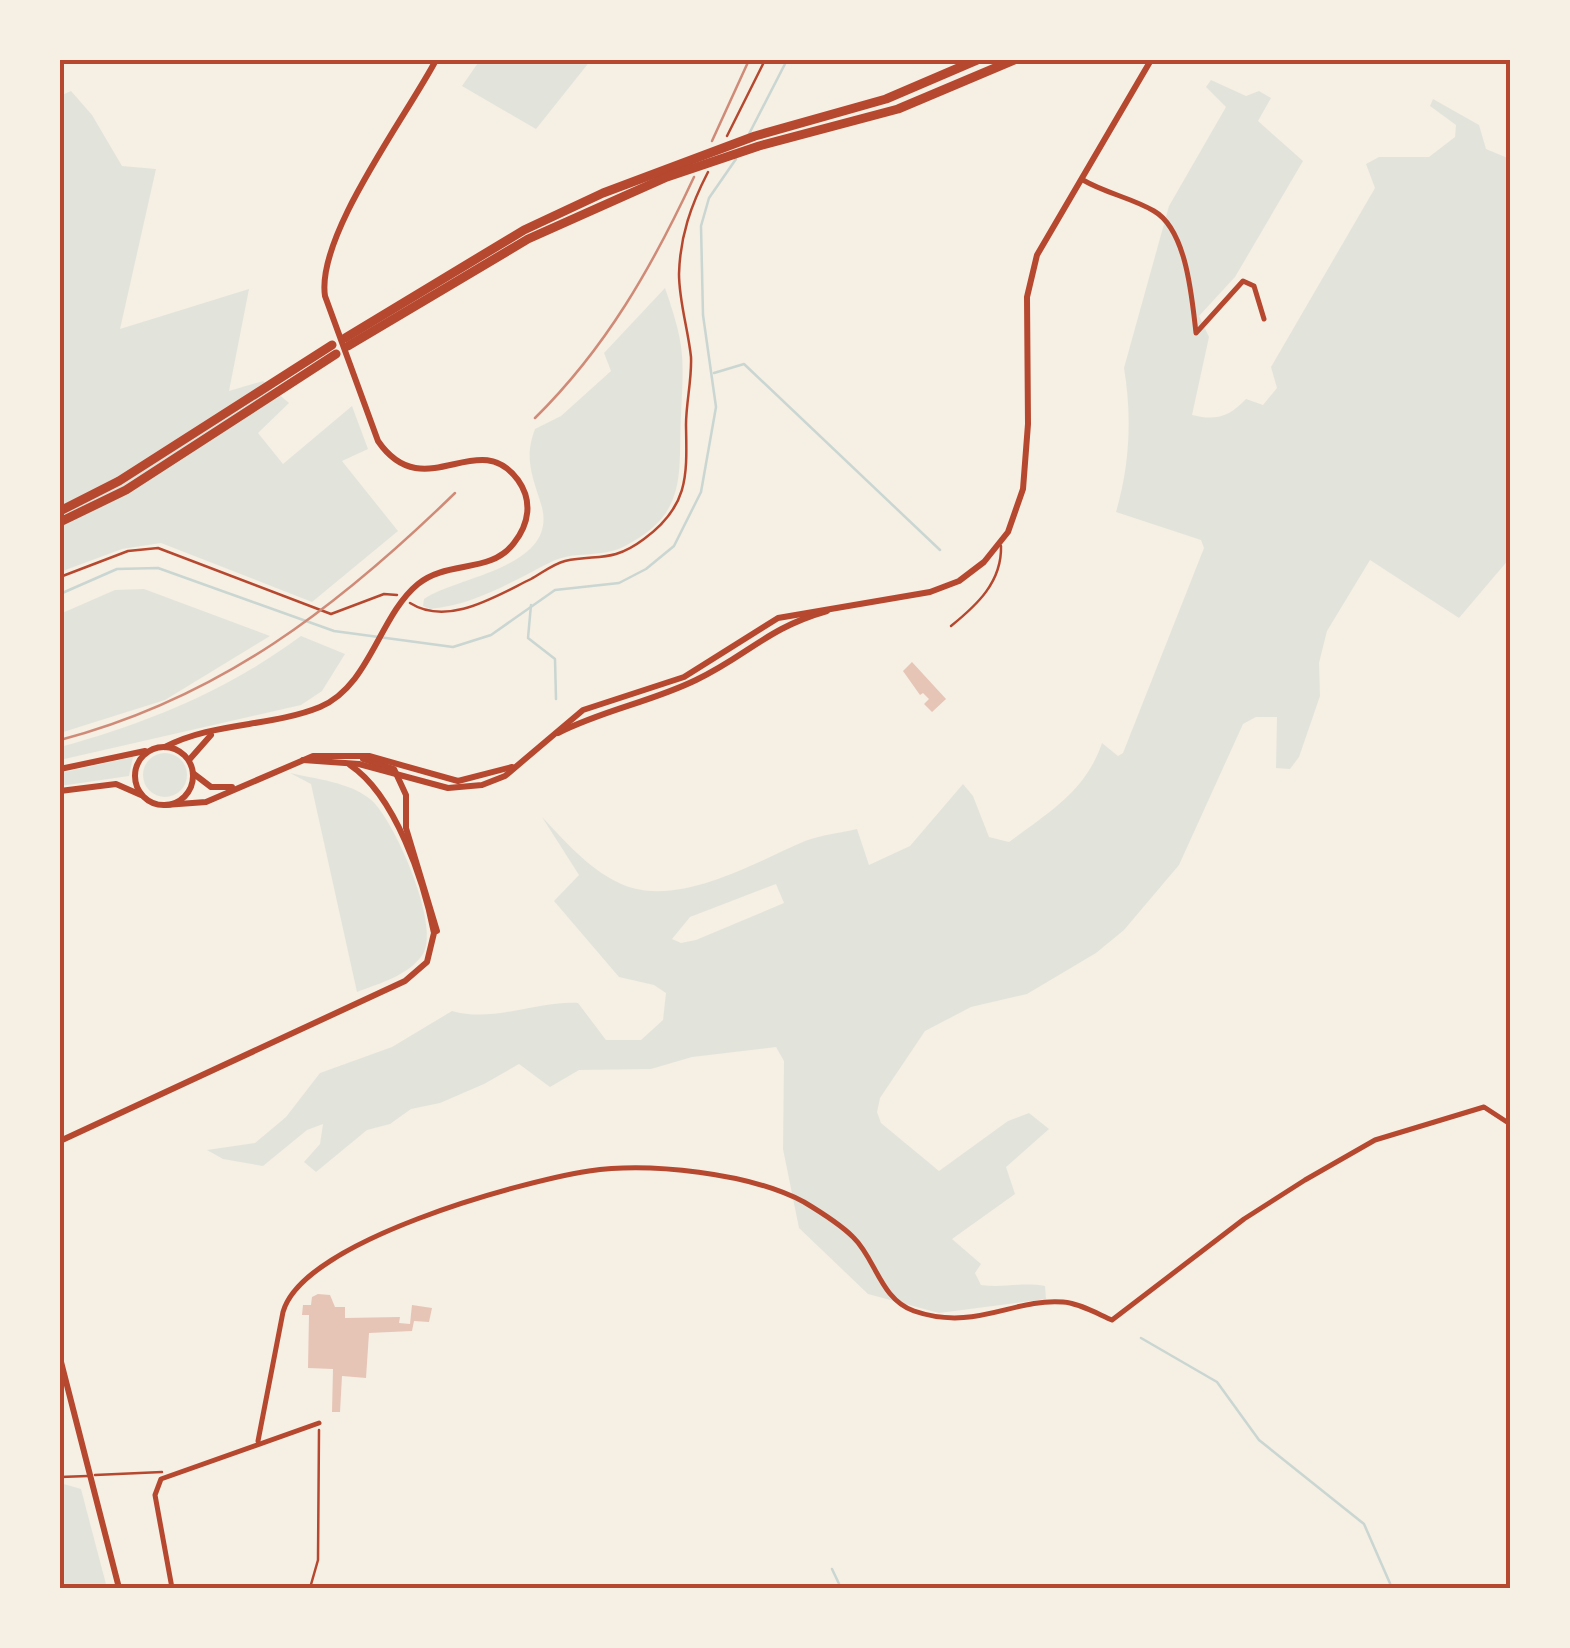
<svg xmlns="http://www.w3.org/2000/svg" width="1570" height="1648" font-family="'Fira Sans',sans-serif">
	<style>
		.green { fill: #e2e4dc; fill-rule: evenodd }
		.lines { fill: none; stroke-linecap: round; stroke-linejoin: round }
		.stream { stroke: #c9d6d2; stroke-width: 2.5 }
		.building { fill: #e6c5b7 }
		.path { stroke: #b5482f; stroke-width: 2.5 }
		.service { stroke: #b5482f; stroke-width: 2.5 }
		.minor { stroke: #b5482f; stroke-width: 5 }
		.secondary { stroke: #b5482f; stroke-width: 6 }
		.motorway { stroke: #b5482f; stroke-width: 9 }
		.rail { stroke: #cf8b77; stroke-width: 2.5 }
		.neatline { fill: none; stroke: #b5482f; stroke-width: 4 }
	</style>
	<rect width="100%" height="100%" fill="#f6efe4"/>
	<g class="green">
		<path d="M480,60H591L536,129L462,86Z"/>
		<path d="M1211,80L1246,96L1259,91L1271,98L1258,121L1303,161L1235,277L1199,316L1209,337L1192,415C1216,421 1229,417 1246,399L1263,405L1277,388L1271,367L1375,188L1366,164L1379,157H1429L1455,137L1456,125L1430,106L1433,99L1479,125L1486,149L1510,159V469L1506,472L1510,558L1459,618L1370,560L1327,631L1319,663L1320,696L1299,757L1290,769L1276,768L1277,717H1256L1243,724L1179,865L1124,930L1096,953L1027,994L971,1007L925,1031L880,1098L877,1112L881,1123L939,1171L1008,1121L1029,1113L1049,1129L1006,1167L1015,1194L952,1239L981,1264L975,1273L981,1285C1004,1288 1023,1282 1045,1286L1046,1299L939,1313L868,1294L799,1228L783,1149L784,1061L776,1047L692,1057L651,1069L579,1070L550,1087L519,1064L484,1084L440,1103L411,1109L390,1124L367,1130L316,1172L304,1162L320,1144L323,1124L307,1130L263,1166L223,1159L207,1150L255,1143L286,1117L320,1073L392,1047L452,1011C494,1023 535,1001 578,1003L606,1040H641L663,1020L666,993L654,985L619,977L554,901L579,875L542,817C564,840 587,867 617,882C674,911 751,864 805,841C821,835 840,833 857,829L869,865L910,846L963,784L973,796L989,837L1009,842C1048,813 1086,791 1102,743L1118,756L1123,753L1204,548L1201,540L1116,512C1130,465 1132,415 1124,368L1169,206L1226,107L1206,87ZM776,884L784,903L696,940L681,943L672,939L690,917Z"/>
		<path d="M71,91L92,115L122,166L156,169L120,329L249,289L229,391L263,381L289,403L258,433L283,464L352,406L368,449L342,461L398,531L312,602L161,543L122,549L60,572V96Z"/>
		<path d="M665,288C685,346 684,356 681,415C678,474 689,513 625,546C600,559 574,550 551,562C511,582 475,605 430,609L423,606L424,599C456,576 561,568 541,504C532,475 524,458 535,429L561,416L611,371L604,353Z"/>
		<path d="M144,589L270,636L165,700L60,733V614L115,590Z"/>
		<path d="M301,636L345,654L322,691L301,705L60,760V747C148,723 228,690 301,636Z"/>
		<circle cx="165" cy="775" r="22"/>
		<path d="M133,757L129,776L60,786V773Z"/>
		<path d="M290,773C316,779 349,782 370,799C394,818 441,927 423,954C408,976 380,983 357,992L311,784Z"/>
		<path d="M60,1483L81,1489L107,1588H60Z"/>
	</g>
	<g class="lines">
		<g class="stream">
			<path d="M749,134L787,60"/>
			<path d="M714,373L744,364L940,550"/>
			<path d="M60,594L117,569L158,568L334,631L453,647L491,635L555,590L619,583L646,569L674,546L701,492L716,407L703,315L701,226L709,198L736,159"/>
			<path d="M531,605L528,638L555,659L556,699"/>
			<path d="M1141,1338L1217,1382L1259,1440L1364,1524L1392,1588"/>
			<path d="M832,1569L841,1588"/>
		</g>
	</g>
	<g class="building">
		<path d="M912,662L946,699L932,712L924,704L929,699L923,693L920,695L903,671Z"/>
		<path d="M318,1294L330,1295L335,1307H345V1318L400,1317L399,1323L410,1324L412,1305L432,1308L429,1322L414,1321L412,1331L369,1333L366,1378L342,1376L340,1412H332L333,1369L308,1368L309,1315H302L303,1305H311L312,1297Z"/>
	</g>
	<g class="lines">
		<g class="path">
			<path d="M727,136L765,60"/>
			<path d="M60,577L128,551L158,548L331,614L384,594L397,595"/>
			<path d="M410,603C448,627 496,596 531,579C542,573 553,564 565,561C598,554 612,563 644,539C689,506 687,476 686,425C686,402 692,380 691,357C688,329 679,301 679,274C680,236 691,205 708,172"/>
			<path d="M95,1475L162,1472"/>
			<path d="M310,1588L318,1560L319,1430"/>
		</g>
		<g class="service">
			<path d="M951,626C977,605 1002,582 1001,546"/>
			<path d="M60,1477L88,1476"/>
		</g>
		<g class="minor">
			<path d="M1083,180C1105,193 1132,198 1154,211C1187,230 1192,299 1196,333L1243,281L1254,286L1264,319"/>
			<path d="M258,1441L283,1312C303,1241 519,1182 589,1171C649,1162 750,1173 804,1202C819,1211 840,1224 853,1237C876,1259 880,1299 914,1311C975,1332 1013,1298 1063,1302C1079,1303 1098,1314 1112,1320L1244,1219L1305,1180L1375,1140L1484,1107L1510,1124"/>
			<path d="M172,1588L155,1495L161,1479L319,1423"/>
		</g>
		<g class="secondary">
			<path d="M558,733C603,710 651,702 696,680C747,656 767,628 827,611"/>
			<path d="M165,747C212,722 271,727 320,707C370,686 379,616 418,584C447,560 491,574 514,543C529,524 533,501 518,480C478,425 424,508 378,441L325,296C316,236 406,117 436,60"/>
			<circle cx="164" cy="776" r="29"/>
			<path d="M363,759L394,769L406,795V828L437,931"/>
			<path d="M189,760L211,735"/>
			<path d="M303,760L359,764L448,788L482,785L505,776L583,710L684,677L778,618L930,592L959,581L984,562L1008,532L1023,489L1028,424L1027,297L1037,255L1151,60"/>
			<path d="M60,769L145,751"/>
			<path d="M194,774L211,787H232"/>
			<path d="M60,791L116,784L141,795"/>
			<path d="M165,805L206,802L313,756H369L458,781L512,767"/>
			<path d="M60,1141L405,981L427,962L434,933C424,881 395,795 350,765"/>
			<path d="M60,1358L119,1588"/>
		</g>
		<g class="motorway">
			<path d="M345,338L524,230L603,193L755,136L886,99L977,60"/>
			<path d="M348,346L528,239L667,177L759,146L898,109L1014,60"/>
			<path d="M60,511L119,481L332,345"/>
			<path d="M60,522L126,490L336,354"/>
		</g>
		<g class="rail">
			<path d="M712,141L749,60"/>
			<path d="M535,418C606,348 652,267 694,177"/>
			<path d="M60,740C220,698 338,607 455,493"/>
		</g>
	</g>
	<rect width="1570" height="1648" fill="none" stroke="#f6efe4" stroke-width="125"/>
	<rect x="62" y="62" width="1446" height="1524" class="neatline"/>
</svg>
